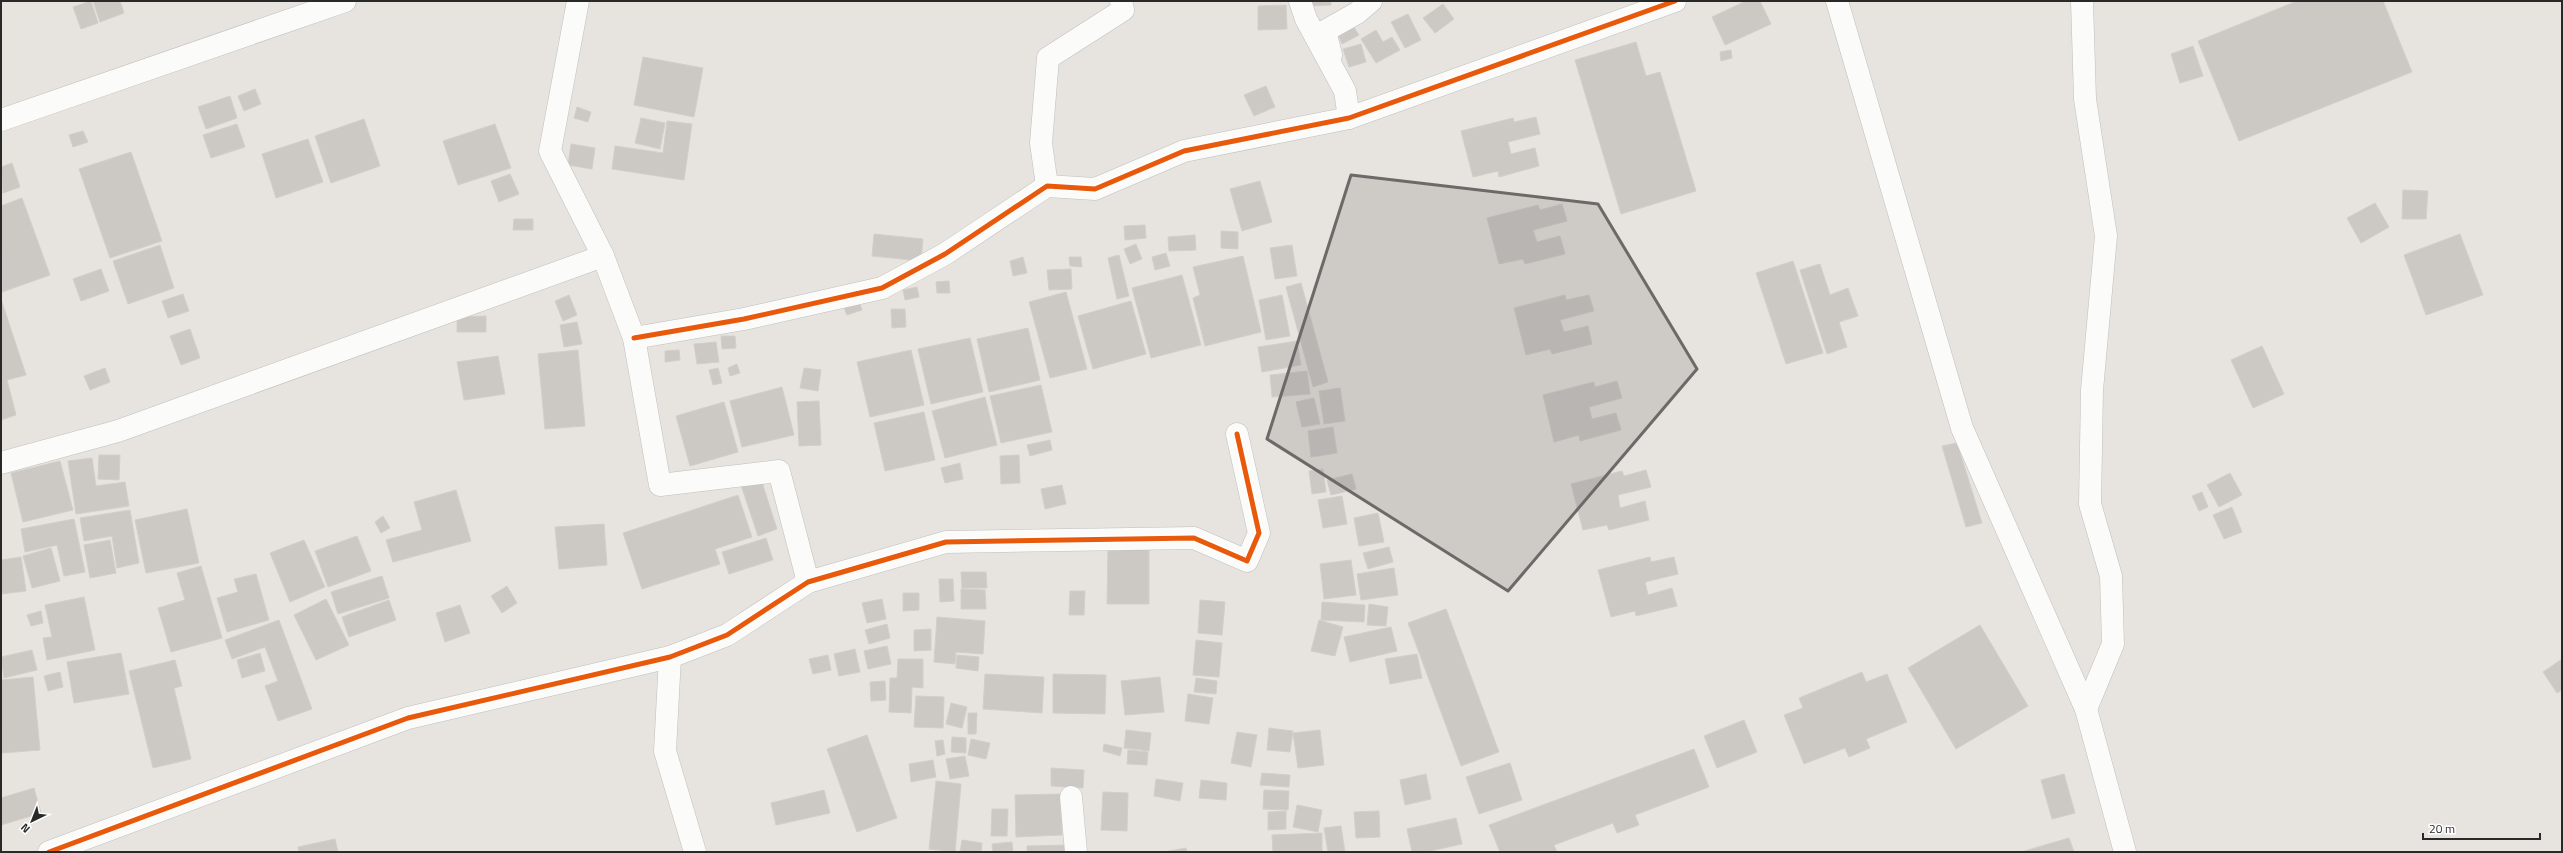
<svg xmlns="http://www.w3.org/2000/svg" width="2563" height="853" font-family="'Titillium Web',sans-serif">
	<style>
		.building { fill: #ccc9c5; stroke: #d2cfca }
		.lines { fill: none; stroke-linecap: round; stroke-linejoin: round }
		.minor-casing { stroke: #c0bfc0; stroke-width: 23 }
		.minor { stroke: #fbfbfa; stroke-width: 22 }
		.cycleway-casing { stroke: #fff; stroke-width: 8 }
		.cycleway { stroke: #e8590c; stroke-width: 5 }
		.marked { fill: #6c6a68; fill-opacity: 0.2; stroke: #6c6a68; stroke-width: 3; stroke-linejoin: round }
	</style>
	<rect width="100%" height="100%" fill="#e7e3de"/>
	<g class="building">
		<path d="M91,1L98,23L81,29L73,7Z"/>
		<path d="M93,1H120L124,13L100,22Z"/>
		<path d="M1309,1H1331V5L1309,6Z"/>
		<path d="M1746,1H1760L1771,24L1725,45L1712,17Z"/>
		<path d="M2297,1H2383L2412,72L2239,141L2198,41Z"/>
		<path d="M1443,4L1454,19L1435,33L1423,18Z"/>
		<path d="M1286,5L1287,29L1258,30V6Z"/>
		<path d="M1408,14L1421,40L1405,48L1391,22Z"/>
		<path d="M1353,26L1359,35L1342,44L1338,34Z"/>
		<path d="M1376,30L1383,42L1392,37L1400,50L1376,63L1361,39Z"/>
		<path d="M1636,42L1646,76L1660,72L1696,191L1621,214L1575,60Z"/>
		<path d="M1361,44L1366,62L1349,67L1343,49Z"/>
		<path d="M2193,46L2203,76L2180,83L2171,54Z"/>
		<path d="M1731,50L1732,58L1721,61L1720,52Z"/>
		<path d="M643,57L703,68L694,117L634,105Z"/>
		<path d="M1266,86L1275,107L1254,116L1244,95Z"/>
		<path d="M255,89L261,104L244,111L238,96Z"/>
		<path d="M230,96L237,118L206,129L198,107Z"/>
		<path d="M577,107L591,112L588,122L574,118Z"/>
		<path d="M1536,117L1540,134L1508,142L1511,154L1535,148L1539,166L1499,177L1498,171L1473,177L1461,131L1513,118L1514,122Z"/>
		<path d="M641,118L665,123L660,149L635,143Z"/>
		<path d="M364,119L380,166L331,183L315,136Z"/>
		<path d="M667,121L692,124L684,180L612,169L615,146L663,153Z"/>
		<path d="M237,124L245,147L211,158L203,135Z"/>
		<path d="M495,124L511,168L458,185L443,141Z"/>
		<path d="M83,131L88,142L73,147L69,135Z"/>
		<path d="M308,139L323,182L276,198L262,154Z"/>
		<path d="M571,144L595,148L592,169L568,165Z"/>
		<path d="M131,152L162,241L110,258L79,169Z"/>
		<path d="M12,163L20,187L3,193L1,167Z"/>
		<path d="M510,174L519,194L499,202L491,181Z"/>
		<path d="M1260,181L1272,222L1242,231L1230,189Z"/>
		<path d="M2403,190L2428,191L2426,219H2402Z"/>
		<path d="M22,198L50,275L2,292L1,206Z"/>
		<path d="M2375,203L2389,227L2361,243L2347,218Z"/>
		<path d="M1562,204L1567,221L1533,230L1537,242L1560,236L1565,254L1525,264L1523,259L1499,264L1487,218L1538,205L1540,210Z"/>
		<path d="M514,219H533V230H513Z"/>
		<path d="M1145,225L1146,238L1125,240L1124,226Z"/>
		<path d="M1221,231L1238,232V249L1221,248Z"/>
		<path d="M874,234L923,239L921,261L872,256Z"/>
		<path d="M2460,234L2483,295L2426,315L2404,255Z"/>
		<path d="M1195,235L1196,250L1169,251L1168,237Z"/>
		<path d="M1136,244L1142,259L1130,264L1124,249Z"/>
		<path d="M160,245L174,288L128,304L113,261Z"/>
		<path d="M1292,245L1297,276L1275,279L1270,248Z"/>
		<path d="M1166,253L1170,266L1155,270L1152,257Z"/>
		<path d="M1119,255L1129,296L1117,299L1108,258Z"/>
		<path d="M1243,256L1261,332L1205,346L1193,298L1200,295L1193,267Z"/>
		<path d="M1023,257L1027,273L1013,276L1010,261Z"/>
		<path d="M1069,257H1081L1082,267L1070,266Z"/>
		<path d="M1793,261L1823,353L1786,364L1756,273Z"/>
		<path d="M1820,264L1830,295L1848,288L1858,316L1839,322L1847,347L1827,354L1800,270Z"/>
		<path d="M101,269L109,291L81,301L73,279Z"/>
		<path d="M1071,269L1072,289L1049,290L1047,270Z"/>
		<path d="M1182,275L1201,345L1151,358L1132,288Z"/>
		<path d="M949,281L950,293H937L936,282Z"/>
		<path d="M1301,283L1328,382L1313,387L1286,287Z"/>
		<path d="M917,287L919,297L905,300L903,290Z"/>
		<path d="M1066,292L1087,369L1050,378L1029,302Z"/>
		<path d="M183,294L189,311L168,318L162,301Z"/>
		<path d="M569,295L577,315L563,321L555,301Z"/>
		<path d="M1282,295L1290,336L1266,340L1259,300Z"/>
		<path d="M1565,295L1566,300L1589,295L1594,311L1560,320L1564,332L1588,326L1592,344L1552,354L1550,349L1526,355L1514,308Z"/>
		<path d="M1,299L26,375L7,380L16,415L1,420Z"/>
		<path d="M858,299L862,310L847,315L843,305Z"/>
		<path d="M1131,301L1146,354L1093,369L1078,316Z"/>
		<path d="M891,309H905L906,327L892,328Z"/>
		<path d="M486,316V332H457V317Z"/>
		<path d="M577,322L582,344L564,347L560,325Z"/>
		<path d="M1028,328L1040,380L989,392L977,339Z"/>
		<path d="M190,329L200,358L181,365L170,336Z"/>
		<path d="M721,336H735L736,348L722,349Z"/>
		<path d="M970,338L983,392L931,404L918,349Z"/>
		<path d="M1297,341L1301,365L1262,372L1258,347Z"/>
		<path d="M716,342L719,362L697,364L694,344Z"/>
		<path d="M2262,346L2284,394L2253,408L2231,360Z"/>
		<path d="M578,350L585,426L545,429L538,354Z"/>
		<path d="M679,350L680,360L665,362V351Z"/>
		<path d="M911,350L924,405L870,417L857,362Z"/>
		<path d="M498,356L505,394L464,400L457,362Z"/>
		<path d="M737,364L740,373L730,376L728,368Z"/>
		<path d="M105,368L110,382L90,390L84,376Z"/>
		<path d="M718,368L722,383L713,385L709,370Z"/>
		<path d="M804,368L821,370L818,391L800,388Z"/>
		<path d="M1307,371L1310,394L1272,397L1270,375Z"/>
		<path d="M1617,381L1622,398L1589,407L1592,419L1616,413L1621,430L1580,441L1579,435L1554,442L1543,395L1594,382L1595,387Z"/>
		<path d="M1041,385L1052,432L1001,443L990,396Z"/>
		<path d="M782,387L794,435L742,447L730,401Z"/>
		<path d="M1340,388L1345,421L1324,424L1319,391Z"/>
		<path d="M985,397L997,445L945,458L932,411Z"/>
		<path d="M1314,398L1320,424L1302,427L1296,402Z"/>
		<path d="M819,401L821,445L799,446L797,402Z"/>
		<path d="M724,402L738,452L690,466L676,416Z"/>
		<path d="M924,412L935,460L885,471L874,423Z"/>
		<path d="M1333,427L1337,453L1311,457L1308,431Z"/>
		<path d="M1050,440L1052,450L1030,456L1027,445Z"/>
		<path d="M1957,443L1982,523L1966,527L1942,446Z"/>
		<path d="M99,455H120L119,480L98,479Z"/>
		<path d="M1019,455L1020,483L1001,484L1000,456Z"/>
		<path d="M92,458L96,486L125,482L129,506L76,514L68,461Z"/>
		<path d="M60,461L73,510L23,522L11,473Z"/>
		<path d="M960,463L963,479L945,483L941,468Z"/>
		<path d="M1323,469L1326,492L1312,494L1309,471Z"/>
		<path d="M1646,470L1651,487L1618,495L1620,508L1645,501L1649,520L1609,530L1607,525L1583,530L1571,484L1622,471L1624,476Z"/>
		<path d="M2230,473L2242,495L2219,507L2207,485Z"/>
		<path d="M1352,474L1356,489L1331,495L1327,480Z"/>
		<path d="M761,479L777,529L758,536L741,485Z"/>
		<path d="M1062,485L1066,504L1045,509L1041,489Z"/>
		<path d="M456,490L471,541L393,562L386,540L422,530L414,502Z"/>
		<path d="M2202,492L2208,507L2199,511L2192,496Z"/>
		<path d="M738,495L752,537L715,549L720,564L642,589L623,533Z"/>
		<path d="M1342,496L1347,524L1323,528L1318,500Z"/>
		<path d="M2232,507L2242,532L2224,539L2213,515Z"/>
		<path d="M187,509L199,563L146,573L135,520Z"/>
		<path d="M130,510L139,563L117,568L112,536L84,541L80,518Z"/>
		<path d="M1378,513L1384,542L1359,546L1354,518Z"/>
		<path d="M383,516L390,528L381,533L375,522Z"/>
		<path d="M74,519L85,572L64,576L57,545L25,552L21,529Z"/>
		<path d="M604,524L607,565L559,569L555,527Z"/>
		<path d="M357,536L371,571L328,587L315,551Z"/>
		<path d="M766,538L773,560L729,574L722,552Z"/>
		<path d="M110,540L116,573L90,578L84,545Z"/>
		<path d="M304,540L325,587L290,602L270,553Z"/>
		<path d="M1389,547L1393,562L1368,569L1363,553Z"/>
		<path d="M51,548L60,581L32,588L23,556Z"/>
		<path d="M1108,548L1149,549V604H1107Z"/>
		<path d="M21,557L26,591L1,594V560Z"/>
		<path d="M1650,557L1651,562L1674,557L1678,574L1645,582L1648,595L1672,588L1677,606L1636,616L1635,611L1611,617L1598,570Z"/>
		<path d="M1351,560L1356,595L1324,599L1320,564Z"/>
		<path d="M201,566L222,638L171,652L158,608L185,600L177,573Z"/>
		<path d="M1394,568L1398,595L1361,600L1357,574Z"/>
		<path d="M961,572H986L987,588H962Z"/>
		<path d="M256,574L269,620L227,632L217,598L238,592L234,579Z"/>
		<path d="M382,576L389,598L338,614L331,592Z"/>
		<path d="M939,579H953L954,601L940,602Z"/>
		<path d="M507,586L517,603L502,613L491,596Z"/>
		<path d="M961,589L985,590L986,609H961Z"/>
		<path d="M1070,591H1085L1084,615H1069Z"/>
		<path d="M903,593H919V610L903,611Z"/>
		<path d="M84,597L95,650L47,660L43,638L52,637L45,605Z"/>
		<path d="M326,599L349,645L316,660L294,615Z"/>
		<path d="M882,599L886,619L867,623L862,603Z"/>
		<path d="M389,600L396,620L349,637L342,617Z"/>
		<path d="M1200,600L1225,602L1222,635L1198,633Z"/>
		<path d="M1322,602L1365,605L1364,622L1321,620Z"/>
		<path d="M1369,604L1388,607L1386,626L1367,625Z"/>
		<path d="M460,605L470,633L445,642L436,613Z"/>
		<path d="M1446,609L1499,752L1461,766L1408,623Z"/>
		<path d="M41,611L43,623L31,626L27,615Z"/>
		<path d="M937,617L985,621L983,654L956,652L955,664L934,662Z"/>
		<path d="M279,620L312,709L278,721L265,686L278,681L265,647L232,659L225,640Z"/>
		<path d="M1319,620L1343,627L1335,656L1311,651Z"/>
		<path d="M887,624L890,638L869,644L865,630Z"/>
		<path d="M1980,625L2028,706L1956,749L1908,668Z"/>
		<path d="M1391,627L1397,651L1350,662L1344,637Z"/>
		<path d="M931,629V650L914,651V630Z"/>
		<path d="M1196,640L1222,643L1219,677L1193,675Z"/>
		<path d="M887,646L891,664L868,669L864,651Z"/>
		<path d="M855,649L860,672L839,676L834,654Z"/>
		<path d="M32,650L37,670L4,678L1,657Z"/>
		<path d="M121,653L129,694L74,703L67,662Z"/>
		<path d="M260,653L265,671L242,678L237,660Z"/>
		<path d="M1417,654L1422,678L1390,684L1385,659Z"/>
		<path d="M828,655L831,670L813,674L809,659Z"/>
		<path d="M957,655L979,657L978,671L956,668Z"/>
		<path d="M898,659H923V688L912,687L911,713L889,712L890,678H897Z"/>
		<path d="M2562,659V690L2557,693L2543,672Z"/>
		<path d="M175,660L182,686L174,688L191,759L153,768L129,671Z"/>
		<path d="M60,672L63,687L48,691L44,676Z"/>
		<path d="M1862,672L1866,682L1887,674L1907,722L1866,739L1870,748L1849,757L1845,748L1804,764L1784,715L1803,708L1799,698Z"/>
		<path d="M985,674L1044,677L1042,713L983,709Z"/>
		<path d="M1053,674L1106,675L1105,714L1053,713Z"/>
		<path d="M33,677L40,750L2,753L1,680Z"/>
		<path d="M1160,677L1164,712L1125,715L1121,681Z"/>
		<path d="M1196,678L1217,681L1216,694L1194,692Z"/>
		<path d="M885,681L886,700L871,701L870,682Z"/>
		<path d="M1188,694L1213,698L1209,724L1185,721Z"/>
		<path d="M916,696L944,697L943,728L914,727Z"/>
		<path d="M951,703L967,707L962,728L946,724Z"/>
		<path d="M968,713H977L976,734H968Z"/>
		<path d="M1744,720L1757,752L1717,768L1704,736Z"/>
		<path d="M1269,728L1293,731L1290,752L1267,750Z"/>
		<path d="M1126,730L1151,733L1149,751L1124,748Z"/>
		<path d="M1320,730L1324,765L1298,768L1293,733Z"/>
		<path d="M1237,732L1257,735L1251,767L1231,763Z"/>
		<path d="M867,735L897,818L857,832L827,749Z"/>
		<path d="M952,737L966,738V753L951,752Z"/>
		<path d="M971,739L990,743L986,759L968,755Z"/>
		<path d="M943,740L945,754L937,756L935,741Z"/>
		<path d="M1104,744L1122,748L1120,756L1103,751Z"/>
		<path d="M1694,749L1709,787L1635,815L1639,825L1617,833L1613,823L1554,845L1557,852H1500L1489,825Z"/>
		<path d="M1128,750L1148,752L1147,765L1127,764Z"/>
		<path d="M965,756L969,776L950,779L946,759Z"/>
		<path d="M933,760L936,777L911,782L909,764Z"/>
		<path d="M1510,763L1522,800L1479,814L1466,777Z"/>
		<path d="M1051,768L1084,770L1083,788L1051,786Z"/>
		<path d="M1262,773L1290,775L1289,787L1260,785Z"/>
		<path d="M1426,774L1431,799L1405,805L1400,780Z"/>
		<path d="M2064,774L2075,813L2052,819L2041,780Z"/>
		<path d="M1156,779L1183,783L1180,801L1154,796Z"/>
		<path d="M1201,780L1227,783L1226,800L1199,798Z"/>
		<path d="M936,781L961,784L955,852L929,849Z"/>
		<path d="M34,788L41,813L1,825V798Z"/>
		<path d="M824,790L830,813L776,825L771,803Z"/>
		<path d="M1264,790L1289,791L1288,810L1263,809Z"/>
		<path d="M1103,792L1128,793L1127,831L1101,830Z"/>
		<path d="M1060,794L1062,835L1016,837L1015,795Z"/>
		<path d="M1297,805L1322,810L1318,832L1293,827Z"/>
		<path d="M992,809H1008L1007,836H991Z"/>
		<path d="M1286,811V829L1268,830V812Z"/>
		<path d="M1379,811L1380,837L1356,838L1354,812Z"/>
		<path d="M1456,818L1462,844L1426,852H1412L1407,829Z"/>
		<path d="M1341,826L1345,852H1328L1324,828Z"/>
		<path d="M1322,833V852H1273L1272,835Z"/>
		<path d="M2069,838L2074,852H2021Z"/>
		<path d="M335,839L338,852H299L298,847Z"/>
		<path d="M962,840L982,843L981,852H960Z"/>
		<path d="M1012,842L1013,852H993L992,844Z"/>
		<path d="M1066,845V852H1027V846Z"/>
		<path d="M1186,848L1187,852H1164Z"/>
	</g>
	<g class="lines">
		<g class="minor-casing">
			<g id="minor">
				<path d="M578,1L550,151L603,256L634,338L660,485L779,471L808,582"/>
				<path d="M1300,1L1306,19L1345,91L1349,118"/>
				<path d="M1837,1L1962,428L2086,709L2125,852"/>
				<path d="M2082,1L2085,99L2106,236L2092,390L2090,504L2111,576L2113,644L2086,709"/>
				<path d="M1331,55L1325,31L1357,13L1371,1"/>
				<path d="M1,120L345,1"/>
				<path d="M1047,186L1041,143L1048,58L1123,10L1121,1"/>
				<path d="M634,338L744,319L882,288L945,254L1047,186L1095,189L1184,151L1349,118L1675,1"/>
				<path d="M1,463L118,431L603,256"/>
				<path d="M670,657L665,751L695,852"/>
				<path d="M1071,797L1076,852"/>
				<path d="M49,852L408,718L670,657L727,635L808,582L946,542L1194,538L1247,561L1259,533L1237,434"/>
			</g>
		</g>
		<use href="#minor" class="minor"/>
		<g class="cycleway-casing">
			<g id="cycleway">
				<path d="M634,338L744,319L882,288L945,254L1047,186L1095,189L1184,151L1349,118L1675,1"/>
				<path d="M49,852L408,718L670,657L727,635L808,582L946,542L1194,538L1247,561L1259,533L1237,434"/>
			</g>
		</g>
		<use href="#cycleway" class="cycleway"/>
	</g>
	<path class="marked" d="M1351,175L1598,204L1697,369L1508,591L1267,439Z"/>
	<rect width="2563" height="853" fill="none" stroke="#292929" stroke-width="4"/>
	<g transform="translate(32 821) rotate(223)" stroke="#ffffff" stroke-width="3" paint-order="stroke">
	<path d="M0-3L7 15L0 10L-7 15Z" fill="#292929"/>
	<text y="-6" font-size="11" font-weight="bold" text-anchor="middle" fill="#292929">N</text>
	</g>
	<path d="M2423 833v6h117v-6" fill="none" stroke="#292929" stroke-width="2"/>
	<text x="2429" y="833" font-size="12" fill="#292929" stroke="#ffffff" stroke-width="3" paint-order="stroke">20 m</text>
</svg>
